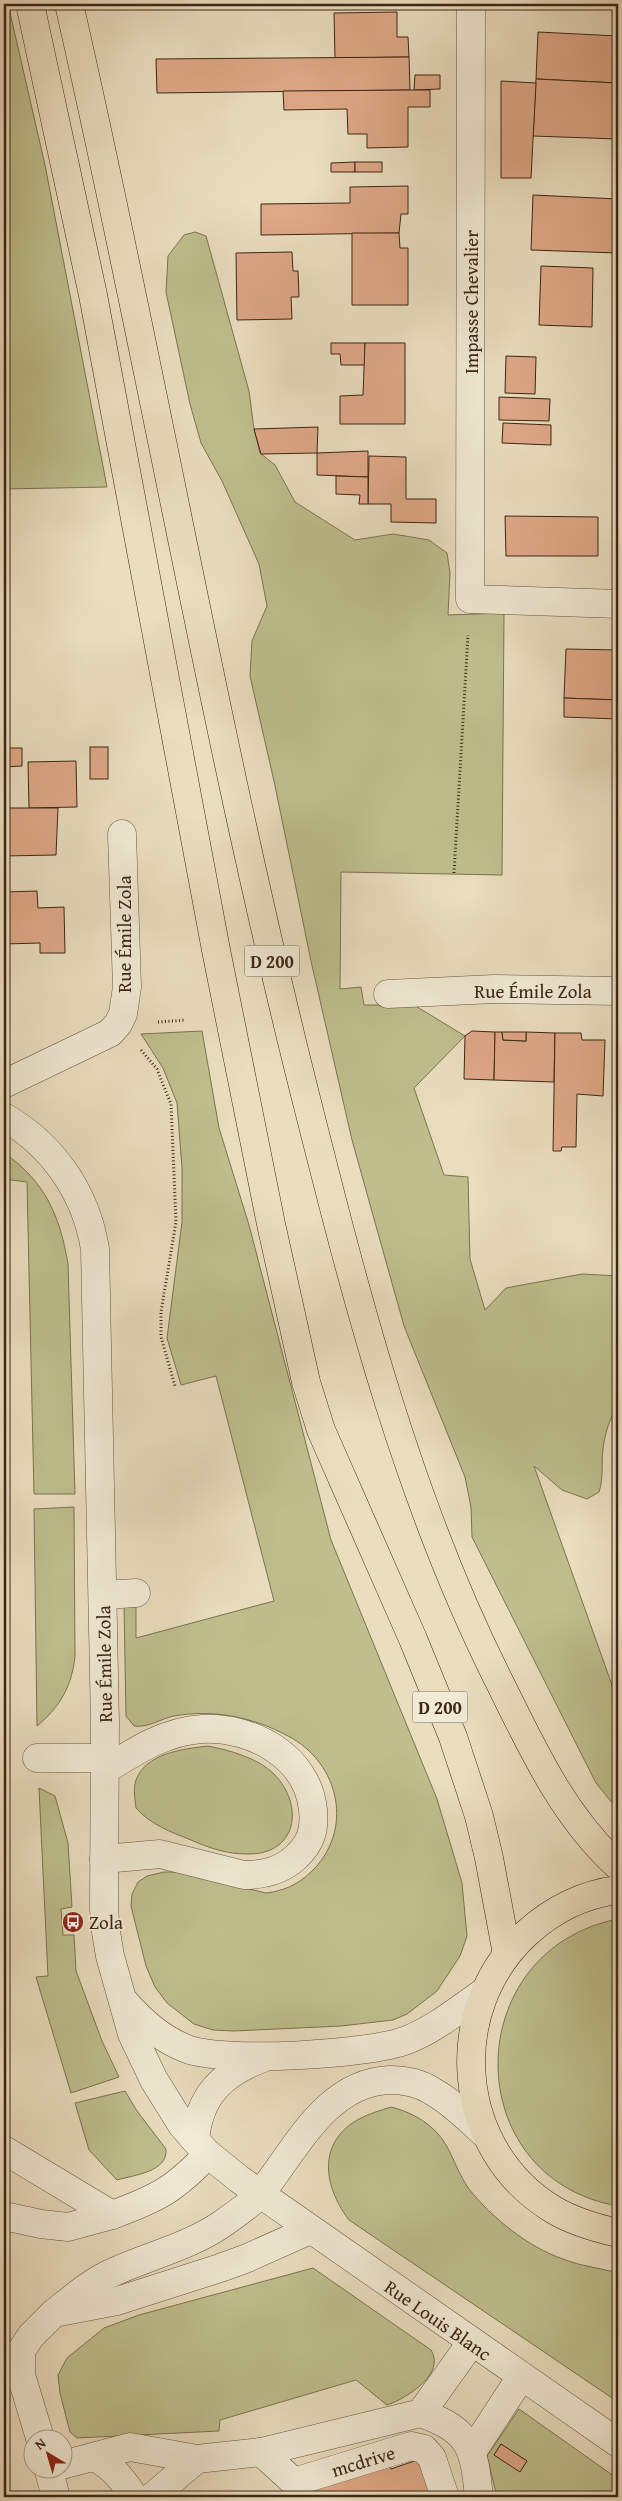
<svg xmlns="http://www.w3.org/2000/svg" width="622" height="2501" font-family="'Gentium Book Plus',serif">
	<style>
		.green { fill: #bebf8d; stroke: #7d7252; fill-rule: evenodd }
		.building { fill: #dfa887; stroke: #3c2616 }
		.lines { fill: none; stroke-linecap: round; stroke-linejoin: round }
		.minor-casing { stroke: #685440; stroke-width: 29 }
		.major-casing { stroke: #3c2616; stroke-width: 29 }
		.path { stroke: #3c2616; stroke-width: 3; stroke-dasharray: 1 2.5; stroke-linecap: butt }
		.minor { stroke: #f1ead5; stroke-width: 28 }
		.major { stroke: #eadebf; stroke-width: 28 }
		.labels { text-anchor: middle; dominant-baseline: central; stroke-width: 4; stroke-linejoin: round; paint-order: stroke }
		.shield { fill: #f1ead5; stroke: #72614f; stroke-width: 1 }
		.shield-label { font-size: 18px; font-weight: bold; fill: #3c2616 }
		.street-label { font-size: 19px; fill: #3c2616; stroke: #f1ead5 }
		.poi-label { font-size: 19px; fill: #3c2616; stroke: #f1ead5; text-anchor: start }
	</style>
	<rect width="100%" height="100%" fill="#eadebf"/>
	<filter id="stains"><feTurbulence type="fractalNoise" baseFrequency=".004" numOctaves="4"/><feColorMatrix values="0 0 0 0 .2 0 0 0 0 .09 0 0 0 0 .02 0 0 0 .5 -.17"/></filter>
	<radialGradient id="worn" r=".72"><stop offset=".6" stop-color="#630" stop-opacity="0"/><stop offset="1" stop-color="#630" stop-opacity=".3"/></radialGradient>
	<g class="green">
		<path d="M4,4H8L45,165L107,487L4,489Z"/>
		<path d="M195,232L206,236L249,391L254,429L260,453L275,465L295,502L355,540L393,534L429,540L447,553L450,573L448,615L504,613L502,875L341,872L340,989L361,987L364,1005H414L465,1036L414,1088L444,1175L468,1177L470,1259L485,1310L506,1288L582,1274L618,1276V1404C610,1418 605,1432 603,1449C601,1464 604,1477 599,1492L587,1499L562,1490L534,1466L618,1702V1810L596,1783L472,1537L471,1507L465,1477L404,1326L352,1140L311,961L274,781L250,676L252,641L267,606L259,564L222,481L201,443L190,404L166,292L168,256L184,235Z"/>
		<path d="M202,1031L219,1128L249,1225L331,1540L437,1799L462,1883L467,1936L460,1956L437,1991L407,2014L393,2020L341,2026L234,2031L213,2030L194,2024L167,2003L155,1987L146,1966L131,1906L132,1894L138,1882L147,1876L164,1872H179L266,1893C283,1891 297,1885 310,1873C355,1831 340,1763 288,1736C253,1717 213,1709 174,1716C160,1719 148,1728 134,1726L126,1716L124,1604L136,1602V1638L274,1601L216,1376L181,1385L167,1338L182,1222V1168L177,1103L163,1068L141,1034Z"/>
		<path d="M4,1153C45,1181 60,1216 68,1264L75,1494H34L27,1182L4,1179Z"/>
		<path d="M74,1507L75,1656C72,1686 60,1707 37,1726L34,1509Z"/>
		<path d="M208,1746C229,1750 258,1758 274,1774C305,1806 297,1855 247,1854C227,1854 209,1848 191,1840C171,1832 151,1825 136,1808C135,1799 133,1789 136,1780C146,1753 183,1749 208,1746Z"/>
		<path d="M39,1788L55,1796L68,1843L72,1907L61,1909L63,1935H74L76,1971L102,2041L119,2077L71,2093L36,1977L48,1976Z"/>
		<path d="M618,1919V2206C457,2178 459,1950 618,1919Z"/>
		<path d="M125,2091L137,2111L166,2149C168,2172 134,2175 117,2180L89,2150L75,2103Z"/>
		<path d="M391,2107C412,2112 435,2125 446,2145C454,2159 459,2175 469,2189C492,2218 528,2247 563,2259C580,2266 600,2268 618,2273V2402L349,2220C327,2191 316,2150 351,2124C362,2116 378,2111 391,2107Z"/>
		<path d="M313,2268L431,2350C446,2374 407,2398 387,2405L356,2380L220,2420L219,2431L77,2438L70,2432L60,2393L58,2375L67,2358L104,2328L139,2315Z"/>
		<path d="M519,2409L618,2479V2497H515L514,2495L497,2497L487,2456ZM501,2444L527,2461L520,2471L494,2455Z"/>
	</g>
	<g class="building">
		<path d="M397,12V37H408L409,57L335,58L334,13Z"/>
		<path d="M538,32L618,36V83L536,79Z"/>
		<path d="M409,57L410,90L157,93L156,59Z"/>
		<path d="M415,75H440V89L414,90Z"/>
		<path d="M536,79L618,83V139L533,136Z"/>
		<path d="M501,81L536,83L531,178H501Z"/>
		<path d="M410,90H430V107H408V147L367,148V134H348L347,109L284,110L283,91Z"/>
		<path d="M355,162V172H331V163Z"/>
		<rect x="355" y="162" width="27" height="10"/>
		<path d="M408,186V214H401L399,233L261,235V204L350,203V187Z"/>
		<path d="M533,195L618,199V253L531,250Z"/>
		<path d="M352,233H399L400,248H408V305H352Z"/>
		<path d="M292,252L293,271H298L299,297H291L292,319L237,320L236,253Z"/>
		<path d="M541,266L593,268L592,327L539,325Z"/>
		<path d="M331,343H365V365H341L340,354H331Z"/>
		<path d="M365,343H405V424H340V396L363,395Z"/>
		<path d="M506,356L536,357L535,394L505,393Z"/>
		<path d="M499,397L550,399L549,421L499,420Z"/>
		<path d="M503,423L551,425V445L502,443Z"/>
		<path d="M318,427L317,453L261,454L254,429Z"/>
		<path d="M368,451V477L317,475V453Z"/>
		<path d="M369,456L406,457V499H436V523L391,522V504H368Z"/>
		<path d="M336,476L368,477V504H359L360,495L336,494Z"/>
		<path d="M505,516L598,517V556H506Z"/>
		<path d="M4,606H6L5,671H4Z"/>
		<path d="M566,649L618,650V700L564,698Z"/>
		<path d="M564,698L618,700V719L564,717Z"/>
		<rect x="90" y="747" width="18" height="32"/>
		<path d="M4,748H22V766L4,767Z"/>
		<path d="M76,761L77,807L29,808L28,762Z"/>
		<path d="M4,808H58L56,855L4,856Z"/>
		<path d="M37,891L38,908L64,907L65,953H40V943L4,944V892Z"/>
		<path d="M472,1031L495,1032L494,1080L464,1079L465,1036Z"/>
		<path d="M495,1032H502L503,1040L526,1041V1032L555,1033L554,1082L494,1080Z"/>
		<path d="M502,1032H526V1041L503,1040Z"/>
		<path d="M555,1033H581L582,1040H605L603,1096L577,1094L576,1147H562L561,1151H553Z"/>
		<path d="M616,1094H618V1125H615Z"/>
		<path d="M501,2444L527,2461L520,2472L494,2455Z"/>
		<path d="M388,2458L391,2469L420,2459L432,2497H299L296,2487Z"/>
	</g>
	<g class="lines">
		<g class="minor-casing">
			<g id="minor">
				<path d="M471,4L470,599L618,604"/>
				<path d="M388,994L494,989L618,991"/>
				<path d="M4,1084L110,1033L118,1024L123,1014L127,987L122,834"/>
				<path d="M4,1117C53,1145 86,1193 95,1249L105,1723L104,1909L106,1932L110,1956L132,2034L154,2080L182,2125L195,2140L208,2154L239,2179L618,2443"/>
				<path d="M103,1595L136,1593"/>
				<path d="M37,1758H105"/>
				<path d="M104,1859L160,1854L244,1875C264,1875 281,1871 296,1857C311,1843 315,1830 313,1810C308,1757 252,1726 202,1729C166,1731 135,1751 105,1770"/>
				<path d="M124,2001C142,2022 161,2039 187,2049C224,2063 369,2055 407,2040C435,2029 459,2009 484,1992"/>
				<path d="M195,2140C199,2096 222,2073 263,2058"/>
				<path d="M4,2150L112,2215C158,2198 174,2190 208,2154"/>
				<path d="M4,2216L41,2224L68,2227L112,2215"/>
				<path d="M54,2313C73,2298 92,2281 116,2271C152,2255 190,2246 222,2224C235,2215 251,2204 261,2193C296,2149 326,2083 389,2080C404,2080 420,2083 432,2091C452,2102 468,2119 485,2134"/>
				<path d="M421,2413L471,2343"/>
				<path d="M40,2438L21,2375V2351L31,2336L54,2313L117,2301L220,2268L245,2259L310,2230"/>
				<path d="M261,2452L294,2482L411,2446L424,2449L432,2458L445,2497"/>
				<path d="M472,2452L521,2377"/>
				<path d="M93,2457C111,2464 124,2481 134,2497"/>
				<path d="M62,2465L130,2447L197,2459L261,2452L421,2413C471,2431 474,2448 479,2497"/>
				<path d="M48,2468L56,2497"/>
				<path d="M152,2497L197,2459"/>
			</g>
		</g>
		<g class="major-casing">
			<g id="major">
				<path d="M30,4L93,295L216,950L271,1224L306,1382L321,1430L413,1639L453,1737L479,1816L489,1858L507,1954"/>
				<path d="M69,4C154,374 217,750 311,1118C359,1308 409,1501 497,1677C531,1745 561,1814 618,1866"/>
				<path d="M618,1890C584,1894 552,1910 527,1933C443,2010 455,2151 554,2210C574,2222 596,2228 618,2233"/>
			</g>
		</g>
		<g class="path">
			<path d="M454,873L468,635"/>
			<path d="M158,1022L185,1020"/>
			<path d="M141,1050L157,1069L171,1104L176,1222L161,1312V1337L175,1386"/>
		</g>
		<use href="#minor" class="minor"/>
		<use href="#major" class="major"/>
	</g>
	<defs>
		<g id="bus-disc" transform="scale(1.125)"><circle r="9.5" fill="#8f2418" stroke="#f1ead5"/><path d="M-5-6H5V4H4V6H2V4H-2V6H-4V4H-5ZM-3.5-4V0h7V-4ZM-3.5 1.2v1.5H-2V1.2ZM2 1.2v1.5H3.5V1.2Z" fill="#fff"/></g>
	</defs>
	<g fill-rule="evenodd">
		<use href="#bus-disc" x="73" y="1922"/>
	</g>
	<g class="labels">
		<g class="shield">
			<rect x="244.5" y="945.5" width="55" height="31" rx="4"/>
			<rect x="412.5" y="1691.5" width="55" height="31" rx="4"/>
		</g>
		<g class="shield-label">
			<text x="272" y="961">D 200</text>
			<text x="440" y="1707">D 200</text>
		</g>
		<g class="street-label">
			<text transform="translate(471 302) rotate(-90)">Impasse Chevalier</text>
			<text transform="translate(124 934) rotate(-90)">Rue Émile Zola</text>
			<text x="533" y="991">Rue Émile Zola</text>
			<text transform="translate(104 1664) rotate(-91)">Rue Émile Zola</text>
			<text transform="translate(438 2320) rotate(35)">Rue Louis Blanc</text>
			<text transform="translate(363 2461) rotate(-17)">mcdrive</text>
		</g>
		<g class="poi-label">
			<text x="89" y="1922">Zola</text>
		</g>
	</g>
	<rect width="622" height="2501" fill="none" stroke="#eadebf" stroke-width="20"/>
	<rect x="5" y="5" width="612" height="2491" fill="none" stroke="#3c2616" stroke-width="2.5"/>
	<rect x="10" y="10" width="602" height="2481" fill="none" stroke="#3c2616"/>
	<g transform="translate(48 2454) rotate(322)"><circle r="24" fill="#f1ead5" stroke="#a99c89"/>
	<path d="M0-4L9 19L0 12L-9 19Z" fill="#8f2418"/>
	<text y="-8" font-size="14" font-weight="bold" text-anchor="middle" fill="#3c2616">N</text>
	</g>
	<rect width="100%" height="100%" filter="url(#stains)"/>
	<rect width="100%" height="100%" fill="url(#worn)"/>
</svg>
